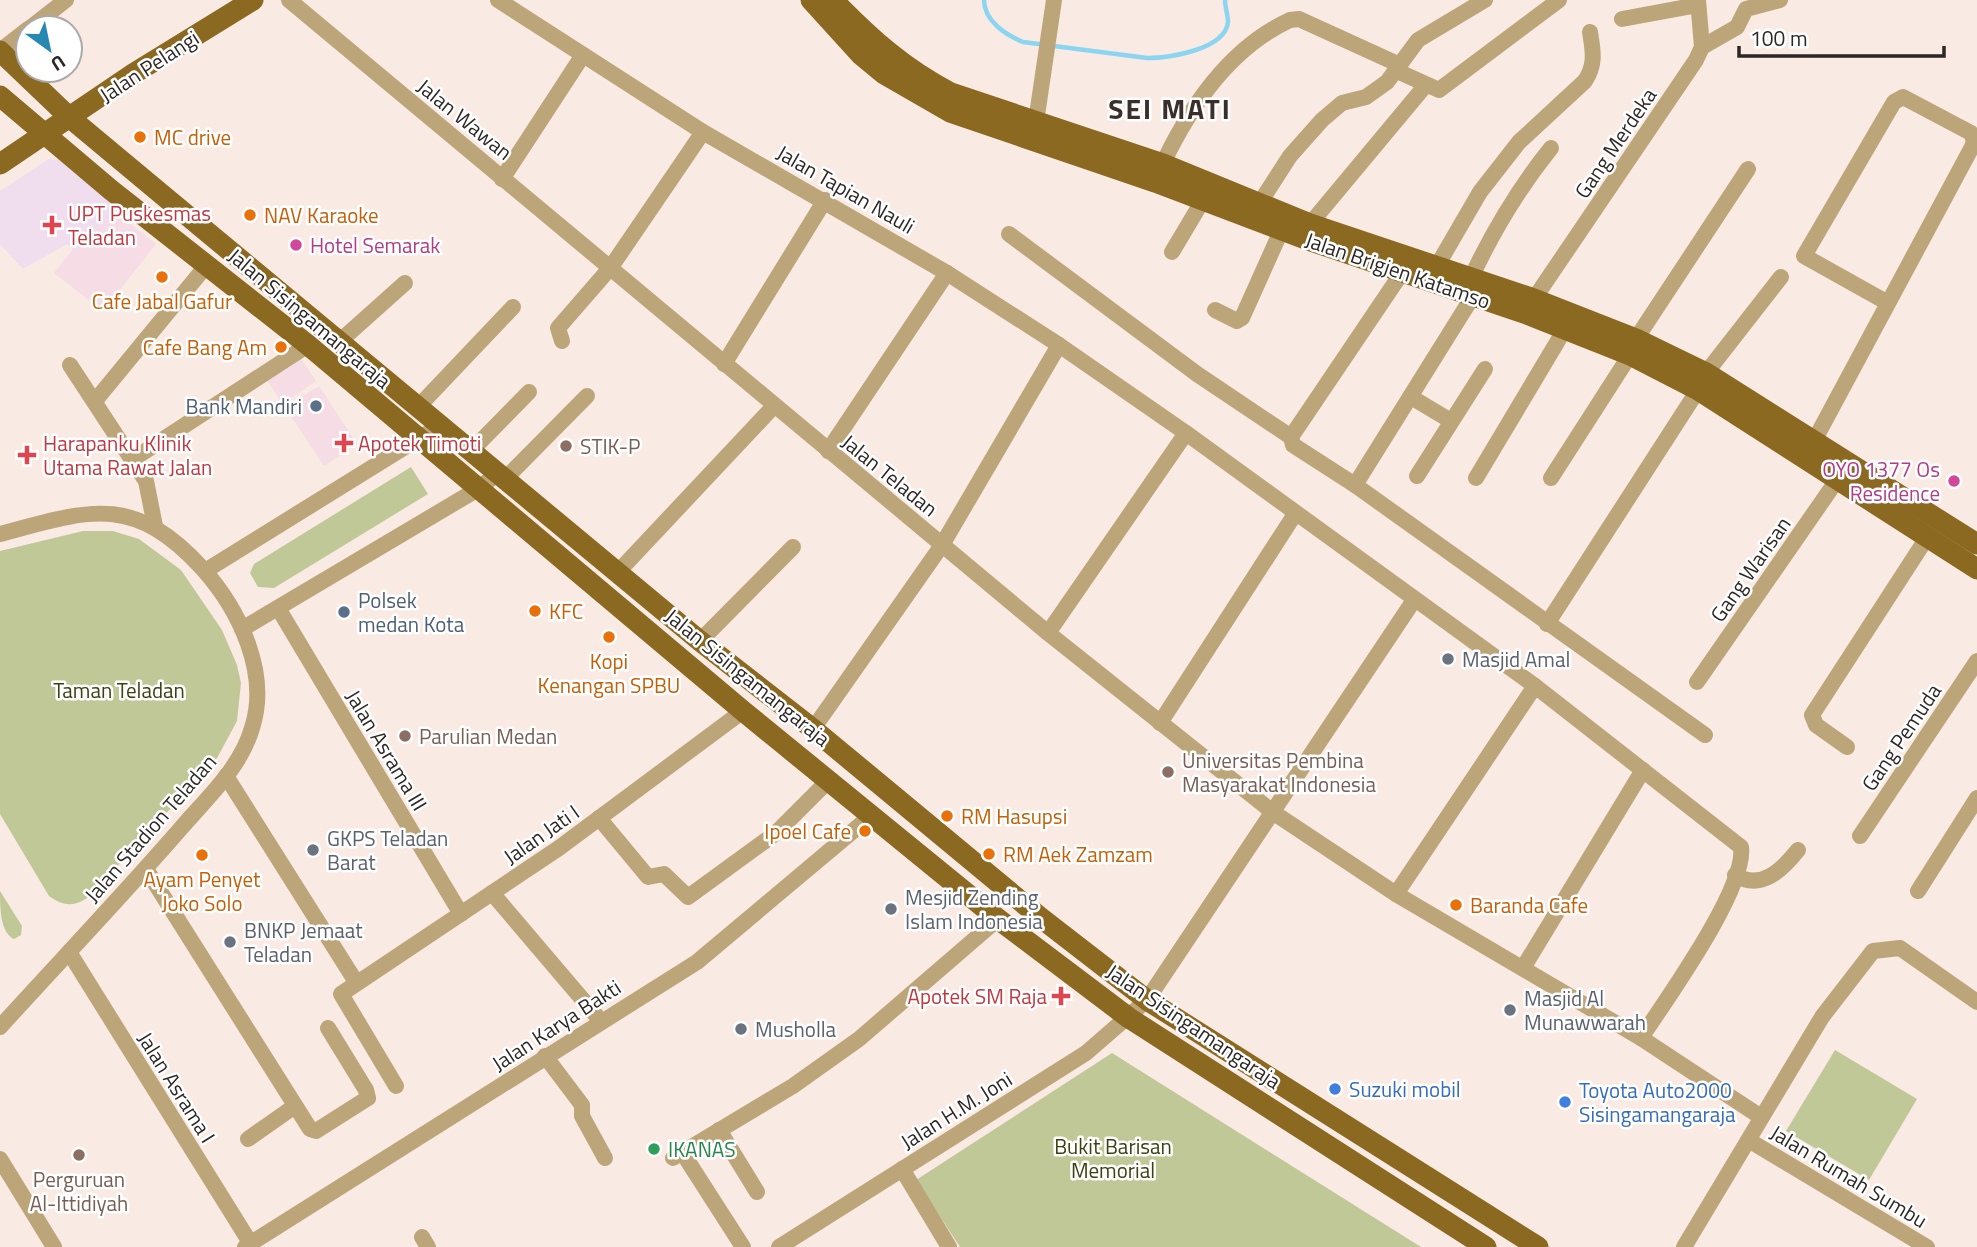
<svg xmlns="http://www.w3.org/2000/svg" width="1977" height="1247" font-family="'Titillium Web',sans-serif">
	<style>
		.commercial { fill: #f5dce5 }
		.medical { fill: #f0ddee }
		.green { fill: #c1c897 }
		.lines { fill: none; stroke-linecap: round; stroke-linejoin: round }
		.stream { stroke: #8cd5f1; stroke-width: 4.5 }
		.minor { stroke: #bda57a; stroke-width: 16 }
		.major { stroke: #8b6921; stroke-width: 21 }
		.food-dot { fill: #e8710a; stroke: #fff; stroke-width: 2.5 }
		.health-dot { fill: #e0444e; stroke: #fff; stroke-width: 2.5 }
		.hotel-dot { fill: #d1479c; stroke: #fff; stroke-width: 2.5 }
		.service-dot { fill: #5c6f8a; stroke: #fff; stroke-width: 2.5 }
		.education-dot { fill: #8d6e63; stroke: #fff; stroke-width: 2.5 }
		.worship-dot { fill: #6b7280; stroke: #fff; stroke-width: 2.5 }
		.shop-dot { fill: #3f7fe0; stroke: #fff; stroke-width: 2.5 }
		.leisure-dot { fill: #2e9e5b; stroke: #fff; stroke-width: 2.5 }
		.labels { text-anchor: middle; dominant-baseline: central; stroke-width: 5; stroke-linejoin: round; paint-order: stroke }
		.street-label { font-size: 21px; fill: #2c2725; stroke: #fff }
		.food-label { font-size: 21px; fill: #c56008; stroke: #fff; text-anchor: start }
		.health-label { font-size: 21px; fill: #be3a42; stroke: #fff; text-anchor: start }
		.hotel-label { font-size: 21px; fill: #b23c85; stroke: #fff; text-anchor: start }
		.service-label { font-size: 21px; fill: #4e5e75; stroke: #fff; text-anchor: end }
		.education-label { font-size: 21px; fill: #785e54; stroke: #fff; text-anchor: start }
		.worship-label { font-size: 21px; fill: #5b616d; stroke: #fff; text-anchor: start }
		.park-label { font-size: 21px; fill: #3d4112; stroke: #fff }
		.shop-label { font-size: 21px; fill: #366cbe; stroke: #fff; text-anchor: start }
		.leisure-label { font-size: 21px; fill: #27864d; stroke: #fff; text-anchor: start }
		.district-label { font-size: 28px; font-weight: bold; letter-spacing: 2px; fill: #3a2f2a; stroke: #fff }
	</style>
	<rect width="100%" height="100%" fill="#f9eae4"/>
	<g class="commercial">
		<path d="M108,206L156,244L103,311L54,273Z"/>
		<path d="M299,356L316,381L283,404L266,379Z"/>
		<path d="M319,386L357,444L324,466L285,407Z"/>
	</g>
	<path class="medical" d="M49,159L62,160L121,206L77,253L67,244L23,269L0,244V191Z"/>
	<g class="green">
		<path d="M411,467L428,494L274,588L258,587L250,573L254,564Z"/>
		<path d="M83,531H113L139,539L181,570L222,630L237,665L241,683L237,721L217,758L90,896C75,907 64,907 49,896L0,814V551Z"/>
		<path d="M0,891L22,926L21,935L14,939C0,933 0,907 0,891Z"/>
		<path d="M1835,1050L1917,1099L1869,1180L1786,1131Z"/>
		<path d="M1112,1053L1421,1247H960L916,1180Z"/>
	</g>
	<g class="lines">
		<path class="stream" d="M984,0C984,21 1006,35 1023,42L1147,58C1168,58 1225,50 1228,22C1228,15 1225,7 1225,0"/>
		<g class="minor">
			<path d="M289,0L1048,633L1274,813L1396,894L1641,1038L1761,1117"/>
			<path d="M498,0L703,132L947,273L1059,345L1186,433L1048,633"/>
			<path d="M1622,19L1698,5"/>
			<path d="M30,28L66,0"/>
			<path d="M1702,47L1737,27L1746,9L1780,0"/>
			<path d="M0,51L28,29"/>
			<path d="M1397,71L1439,90L1559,0"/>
			<path d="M1036,122L1054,0"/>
			<path d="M1158,174C1186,112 1227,49 1290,20L1299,19L1400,65"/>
			<path d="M502,179L583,55"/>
			<path d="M1259,204L1290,156L1322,120L1342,103L1366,97L1387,82L1418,40L1485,0"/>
			<path d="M1310,224L1425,86"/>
			<path d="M1009,234L1197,374L1291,437L1293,445L1355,485L1705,735"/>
			<path d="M1172,252L1203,200"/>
			<path d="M1437,266L1480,192L1519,142L1585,81C1596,64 1593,51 1590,32"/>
			<path d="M1471,278C1493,231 1518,189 1551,148"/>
			<path d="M1534,299L1696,60L1702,47L1698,0"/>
			<path d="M1215,310L1237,321L1242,318L1281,231"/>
			<path d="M1636,339L1748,169"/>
			<path d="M562,341L558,328L611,267L703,132"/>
			<path d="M339,342L405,283"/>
			<path d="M724,364L825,200"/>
			<path d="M70,365L146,481L155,526"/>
			<path d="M1706,373L1781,277"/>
			<path d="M1411,397L1451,421"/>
			<path d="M95,401L206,266"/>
			<path d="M418,407L513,307"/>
			<path d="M1186,433L1535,686L1741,847C1747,888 1665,1001 1641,1038"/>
			<path d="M1291,437L1403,271"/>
			<path d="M1813,443L1972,147L1974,141L1971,133L1903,97L1894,102L1804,256L1888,303"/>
			<path d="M471,451L529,392"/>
			<path d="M828,451L947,273"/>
			<path d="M133,459L308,345"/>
			<path d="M1417,476L1485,369"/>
			<path d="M1476,478L1565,329"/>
			<path d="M1551,478L1630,355"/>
			<path d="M505,479L587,396"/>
			<path d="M1355,485L1473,296"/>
			<path d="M0,534C89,510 133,493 202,568C239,609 270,673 252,728C241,767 208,797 182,827C123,895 61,960 0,1027"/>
			<path d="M205,571L426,434"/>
			<path d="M618,572L774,406"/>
			<path d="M278,608L461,914"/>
			<path d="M1547,624L1698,390"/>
			<path d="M242,629L478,489L498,473"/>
			<path d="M700,641L793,547"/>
			<path d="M1697,682L1837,480"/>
			<path d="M1160,723L1295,514"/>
			<path d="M813,729L942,545L1059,345"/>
			<path d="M1847,747L1816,725L1812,715L1928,536"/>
			<path d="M226,776L356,982"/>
			<path d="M599,818L648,877L664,874L688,897L776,833L829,780"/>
			<path d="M1860,836L1977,661"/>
			<path d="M146,869L310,1129L316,1131L368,1098L366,1090L328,1028"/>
			<path d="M1735,875C1761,891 1782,870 1798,850"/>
			<path d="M1918,891L1977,798"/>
			<path d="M492,893L600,1020"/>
			<path d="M1396,894L1535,686"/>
			<path d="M69,952L251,1244"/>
			<path d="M1523,968L1643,770"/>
			<path d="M545,1056L582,1105V1116L605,1158"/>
			<path d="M396,1086L341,994L559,848L743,711"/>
			<path d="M719,1130L757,1192"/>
			<path d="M248,1139L295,1106"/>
			<path d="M1750,1141L1927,1247"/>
			<path d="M682,1152L743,1247"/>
			<path d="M673,1158L793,1086L859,1039L998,919"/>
			<path d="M0,1159L54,1247"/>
			<path d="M902,1169L949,1247"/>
			<path d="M422,1237L428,1247"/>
			<path d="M245,1247L697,962L872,815"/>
			<path d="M779,1247L1086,1053L1147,1000L1414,600"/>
			<path d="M1684,1247L1822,1017L1873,951L1900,948L1977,1002"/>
		</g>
		<g class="major">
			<path d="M811,0L861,55L884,74L950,112L1155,182L1308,240L1524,313L1630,355L1698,390L1977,569"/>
			<path d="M833,0C870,38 904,69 951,93L1163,164L1310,224L1534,299L1636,339L1706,373L1977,544"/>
			<path d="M0,51L69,117L165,197L700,641L813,729L1041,918L1147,1000L1538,1247"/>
			<path d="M0,96L111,190L308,345L743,711L998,919L1129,1018L1486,1247"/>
			<path d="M0,164L133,74L253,0"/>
		</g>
	</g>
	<g class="food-dot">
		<circle cx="140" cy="137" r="7"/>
		<circle cx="250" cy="215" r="7"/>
		<circle cx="162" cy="277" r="7"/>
		<circle cx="281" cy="347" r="7"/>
		<circle cx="535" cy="611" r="7"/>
		<circle cx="609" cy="637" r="7"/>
		<circle cx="947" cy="816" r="7"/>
		<circle cx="865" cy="831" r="7"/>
		<circle cx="989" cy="854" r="7"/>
		<circle cx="202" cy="855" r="7"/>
		<circle cx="1456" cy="905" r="7"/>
	</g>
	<g class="health-dot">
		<path d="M48.5 214.5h7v7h7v7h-7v7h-7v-7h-7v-7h7z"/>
		<path d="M340.5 432.5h7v7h7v7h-7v7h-7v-7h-7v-7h7z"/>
		<path d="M23.5 444.5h7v7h7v7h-7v7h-7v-7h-7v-7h7z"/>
		<path d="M1057.5 985.5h7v7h7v7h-7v7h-7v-7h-7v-7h7z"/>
	</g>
	<g class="hotel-dot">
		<circle cx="296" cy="245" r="7"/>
		<circle cx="1954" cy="481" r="7"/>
	</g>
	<g class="service-dot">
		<circle cx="316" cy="406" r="7"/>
		<circle cx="344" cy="612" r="7"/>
	</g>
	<g class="education-dot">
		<circle cx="566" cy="446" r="7"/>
		<circle cx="405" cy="736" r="7"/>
		<circle cx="1168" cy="772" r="7"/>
		<circle cx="79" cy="1155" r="7"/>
	</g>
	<g class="worship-dot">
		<circle cx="1448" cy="659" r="7"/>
		<circle cx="313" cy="850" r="7"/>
		<circle cx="891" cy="909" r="7"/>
		<circle cx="230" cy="942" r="7"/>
		<circle cx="1510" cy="1010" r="7"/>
		<circle cx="741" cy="1029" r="7"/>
	</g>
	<g class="shop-dot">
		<circle cx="1335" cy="1089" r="7"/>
		<circle cx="1565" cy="1102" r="7"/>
	</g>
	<circle class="leisure-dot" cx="654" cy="1149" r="7"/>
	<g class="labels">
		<g class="street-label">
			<text transform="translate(149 66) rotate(-33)">Jalan Pelangi</text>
			<text transform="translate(465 119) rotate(39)">Jalan Wawan</text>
			<text transform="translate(1615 143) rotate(-56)">Gang Merdeka</text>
			<text transform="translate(846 189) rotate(30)">Jalan Tapian Nauli</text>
			<text transform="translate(1398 270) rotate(19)">Jalan Brigjen Katamso</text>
			<text transform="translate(310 318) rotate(40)">Jalan Sisingamangaraja</text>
			<text transform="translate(890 475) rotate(39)">Jalan Teladan</text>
			<text transform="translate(1750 569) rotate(-55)">Gang Warisan</text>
			<text transform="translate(748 677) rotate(39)">Jalan Sisingamangaraja</text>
			<text transform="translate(1901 737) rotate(-56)">Gang Pemuda</text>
			<text transform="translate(387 750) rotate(59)">Jalan Asrama III</text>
			<text transform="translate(150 828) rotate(-49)">Jalan Stadion Teladan</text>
			<text transform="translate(541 834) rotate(-35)">Jalan Jati I</text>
			<text transform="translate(556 1025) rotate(-33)">Jalan Karya Bakti</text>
			<text transform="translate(1194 1026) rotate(34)">Jalan Sisingamangaraja</text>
			<text transform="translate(177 1087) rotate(58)">Jalan Asrama I</text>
			<text transform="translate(956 1110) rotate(-32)">Jalan H.M. Joni</text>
			<text transform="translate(1849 1176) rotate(31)">Jalan Rumah Sumbu</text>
		</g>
		<g class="food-label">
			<text x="154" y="137">MC drive</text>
			<text x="264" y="215">NAV Karaoke</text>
			<text x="162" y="301" text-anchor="middle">Cafe Jabal Gafur</text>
			<text x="267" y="347" text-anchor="end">Cafe Bang Am</text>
			<text x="549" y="611">KFC</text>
			<text x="609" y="661" text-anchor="middle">Kopi<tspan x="609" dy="24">Kenangan SPBU</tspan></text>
			<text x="961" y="816">RM Hasupsi</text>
			<text x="851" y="831" text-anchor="end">Ipoel Cafe</text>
			<text x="1003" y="854">RM Aek Zamzam</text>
			<text x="202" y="879" text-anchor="middle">Ayam Penyet<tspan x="202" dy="24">Joko Solo</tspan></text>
			<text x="1470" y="905">Baranda Cafe</text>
		</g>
		<g class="health-label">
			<text x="68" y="213">UPT Puskesmas<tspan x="68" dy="24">Teladan</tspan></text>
			<text x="43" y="443">Harapanku Klinik<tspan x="43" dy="24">Utama Rawat Jalan</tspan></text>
			<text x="358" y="443">Apotek Timoti</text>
			<text x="1047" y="996" text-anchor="end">Apotek SM Raja</text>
		</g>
		<g class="hotel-label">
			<text x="310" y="245">Hotel Semarak</text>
			<text x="1940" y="469" text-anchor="end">OYO 1377 Os<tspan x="1940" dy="24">Residence</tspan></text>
		</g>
		<g class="service-label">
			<text x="302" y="406">Bank Mandiri</text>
			<text x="358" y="600" text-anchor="start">Polsek<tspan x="358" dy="24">medan Kota</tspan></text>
		</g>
		<g class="education-label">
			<text x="580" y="446">STIK-P</text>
			<text x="419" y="736">Parulian Medan</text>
			<text x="1182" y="760">Universitas Pembina<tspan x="1182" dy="24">Masyarakat Indonesia</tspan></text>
			<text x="79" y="1179" text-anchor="middle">Perguruan<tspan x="79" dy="24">Al-Ittidiyah</tspan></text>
		</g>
		<g class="worship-label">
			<text x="1462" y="659">Masjid Amal</text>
			<text x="327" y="838">GKPS Teladan<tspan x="327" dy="24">Barat</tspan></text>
			<text x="905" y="897">Mesjid Zending<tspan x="905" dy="24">Islam Indonesia</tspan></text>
			<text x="244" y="930">BNKP Jemaat<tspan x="244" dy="24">Teladan</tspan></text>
			<text x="1524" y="998">Masjid Al<tspan x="1524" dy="24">Munawwarah</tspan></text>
			<text x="755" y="1029">Musholla</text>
		</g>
		<g class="park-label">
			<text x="119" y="690">Taman Teladan</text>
			<text x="1113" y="1146">Bukit Barisan<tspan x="1113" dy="24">Memorial</tspan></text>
		</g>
		<g class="shop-label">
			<text x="1349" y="1089">Suzuki mobil</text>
			<text x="1579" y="1090">Toyota Auto2000<tspan x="1579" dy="24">Sisingamangaraja</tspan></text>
		</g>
		<g class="leisure-label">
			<text x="668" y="1149">IKANAS</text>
		</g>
		<g class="district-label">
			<text x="1170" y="108">SEI MATI</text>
		</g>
	</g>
	<g transform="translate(49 49) rotate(147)"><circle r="33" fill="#ffffff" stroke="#aba9a8" stroke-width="2"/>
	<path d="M0-5L12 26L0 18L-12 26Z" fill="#2789b3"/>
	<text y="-10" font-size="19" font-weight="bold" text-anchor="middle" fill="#2c2725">U</text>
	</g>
	<path d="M1739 46v10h205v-10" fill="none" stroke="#2c2725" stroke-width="3.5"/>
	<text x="1750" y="46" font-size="21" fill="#2c2725" stroke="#ffffff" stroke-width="5" paint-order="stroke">100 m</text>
</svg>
